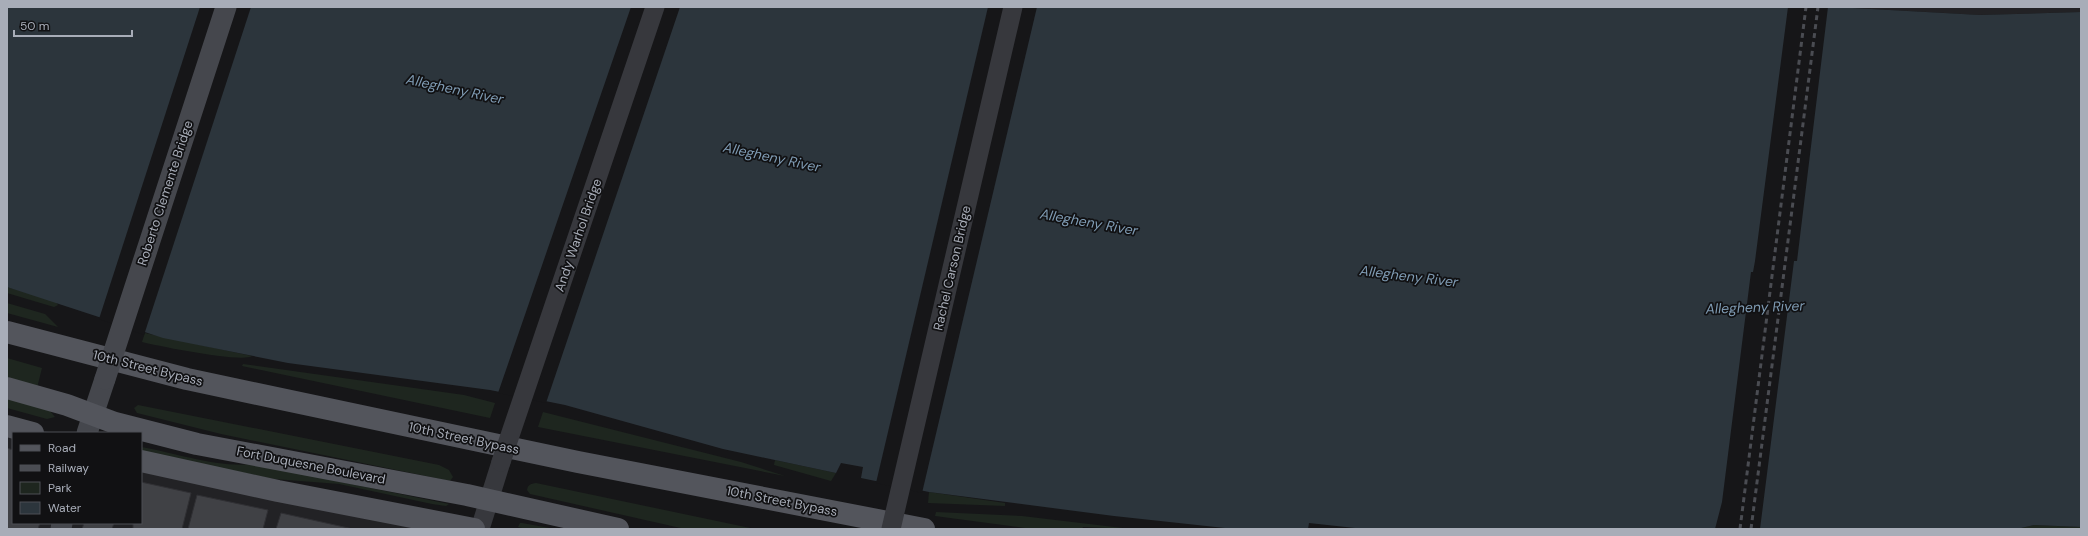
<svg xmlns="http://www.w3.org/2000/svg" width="2088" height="536" font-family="'DM Sans',sans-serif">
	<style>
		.built { fill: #222225 }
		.green { fill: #1e261f }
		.water { fill: #2c353c }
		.pier { fill: #161618 }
		.building { fill: #404145; stroke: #303034 }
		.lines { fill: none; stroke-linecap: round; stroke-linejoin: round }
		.tertiary { stroke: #37383d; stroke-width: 19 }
		.secondary { stroke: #45474d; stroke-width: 21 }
		.primary { stroke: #53555c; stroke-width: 22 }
		.rail { stroke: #4a4c52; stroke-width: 3; stroke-dasharray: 5 4; stroke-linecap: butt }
		.tertiary-bridge { stroke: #37383d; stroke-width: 19 }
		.secondary-bridge { stroke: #45474d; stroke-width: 21 }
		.labels { text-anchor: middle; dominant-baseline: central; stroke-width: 3.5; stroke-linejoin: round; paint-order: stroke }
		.street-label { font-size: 13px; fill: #a8adb8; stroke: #111113 }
		.water-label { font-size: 14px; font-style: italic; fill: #7f9bb3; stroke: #111113 }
	</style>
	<rect width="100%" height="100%" fill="#161618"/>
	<g class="built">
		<path d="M1835,7H2081V12L1980,15Z"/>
		<path d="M7,422L53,433H13V523H141V454L456,529H7Z"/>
	</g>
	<g class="green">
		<path d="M7,287L55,301L58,305L54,307L7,293Z"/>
		<path d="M7,303L45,314L58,327L7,313Z"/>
		<path d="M145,333L252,356C242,363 158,346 142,342Z"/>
		<path d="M7,358L42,368L37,388L7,379Z"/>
		<path d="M243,364L464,395L495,403L490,418L242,366Z"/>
		<path d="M7,397L50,411L55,417L47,419L7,408Z"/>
		<path d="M138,405L439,465L449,470L453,477L450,481L221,434L137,413L134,408Z"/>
		<path d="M543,412L741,462L785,476L538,427Z"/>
		<path d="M141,447C176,453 218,468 253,464L449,504L446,506L432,504L339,484L274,479L141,452Z"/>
		<path d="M775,460L836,473L831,481L774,465Z"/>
		<path d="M536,483L755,529H685L530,494L527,490C528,484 531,484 536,483Z"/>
		<path d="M929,492L1005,503V506L928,503Z"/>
		<path d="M936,512L1022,516L1131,529L1083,527L1082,529H1032L935,516Z"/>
		<path d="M520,523H522L555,529H525L518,527Z"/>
		<path d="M2034,525L2081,527V529H2017Z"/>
	</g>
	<path class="water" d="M7,7H1835L1980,15L2081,12V527L2034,525L2017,529H1364L1309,523L1308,529H1234L1114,516L929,492L861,478L863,467L841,463L836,473L723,449L565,405L490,390L288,363L163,338L7,287Z"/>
	<g class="pier">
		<path d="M200,7H251L144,335L99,319Z"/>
		<path d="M631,7H680L546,403L498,393Z"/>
		<path d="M988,7H1037L922,493L876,483Z"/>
		<path d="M1788,7H1828L1797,261H1794L1760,529H1715L1722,502L1751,272H1753L1755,261Z"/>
	</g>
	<g class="building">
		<path d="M7,448L13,450V523H40L38,529H7Z"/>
		<path d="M141,482L191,493L182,529H133V523H141Z"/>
		<path d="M197,495L268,510L263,529H188Z"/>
		<path d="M281,513L353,529H276Z"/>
		<path d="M84,523H114L112,529H82Z"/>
	</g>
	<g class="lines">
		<path class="tertiary" d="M480,529L501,462"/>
		<g class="secondary">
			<path d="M87,433L105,379"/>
			<path d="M61,529L62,523"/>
		</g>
		<g class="primary">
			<path d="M7,332L187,379L578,462L924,529"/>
			<path d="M7,388L67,405L115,423L197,444L467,495L618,529"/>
			<path d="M7,426L33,433"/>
			<path d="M141,461L278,491L474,529"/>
		</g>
		<g class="rail">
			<path d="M1740,529L1806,7"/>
			<path d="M1751,529L1818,7"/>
		</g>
		<g class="tertiary-bridge">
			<path d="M501,462L655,7"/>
			<path d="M891,529L1013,7"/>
		</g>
		<path class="secondary-bridge" d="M105,379L226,7"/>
	</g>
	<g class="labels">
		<g class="street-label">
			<text transform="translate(165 193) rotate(-72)">Roberto Clemente Bridge</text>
			<text transform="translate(578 235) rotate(-71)">Andy Warhol Bridge</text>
			<text transform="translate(952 268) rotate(-77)">Rachel Carson Bridge</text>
			<text transform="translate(148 368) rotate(14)">10th Street Bypass</text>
			<text transform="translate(464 438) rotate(12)">10th Street Bypass</text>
			<text transform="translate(311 465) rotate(11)">Fort Duquesne Boulevard</text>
			<text transform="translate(782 501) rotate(11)">10th Street Bypass</text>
		</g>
		<g class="water-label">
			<text transform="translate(455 89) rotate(12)">Allegheny River</text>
			<text transform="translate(772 157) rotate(12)">Allegheny River</text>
			<text transform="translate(1089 222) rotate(10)">Allegheny River</text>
			<text transform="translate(1409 276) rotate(7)">Allegheny River</text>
			<text transform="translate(1755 307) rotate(-2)">Allegheny River</text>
		</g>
	</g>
	<rect width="2088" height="536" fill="none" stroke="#a8adb8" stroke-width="16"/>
	<rect x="12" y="432" width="130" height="92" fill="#111113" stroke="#4d4f55"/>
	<rect x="20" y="445" width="20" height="6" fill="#53555c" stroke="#4d4f55"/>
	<text x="48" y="452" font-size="12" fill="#a8adb8">Road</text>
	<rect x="20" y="465" width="20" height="6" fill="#4a4c52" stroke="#4d4f55"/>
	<text x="48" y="472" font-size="12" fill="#a8adb8">Railway</text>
	<rect x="20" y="482" width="20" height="12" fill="#1e261f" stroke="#4d4f55"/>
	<text x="48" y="492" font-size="12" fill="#a8adb8">Park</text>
	<rect x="20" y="502" width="20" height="12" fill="#2c353c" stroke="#4d4f55"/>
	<text x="48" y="512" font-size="12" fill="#a8adb8">Water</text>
	<path d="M14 30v6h118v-6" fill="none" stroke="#a8adb8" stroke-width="2"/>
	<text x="20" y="30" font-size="12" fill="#a8adb8" stroke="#111113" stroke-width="3" paint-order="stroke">50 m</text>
</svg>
